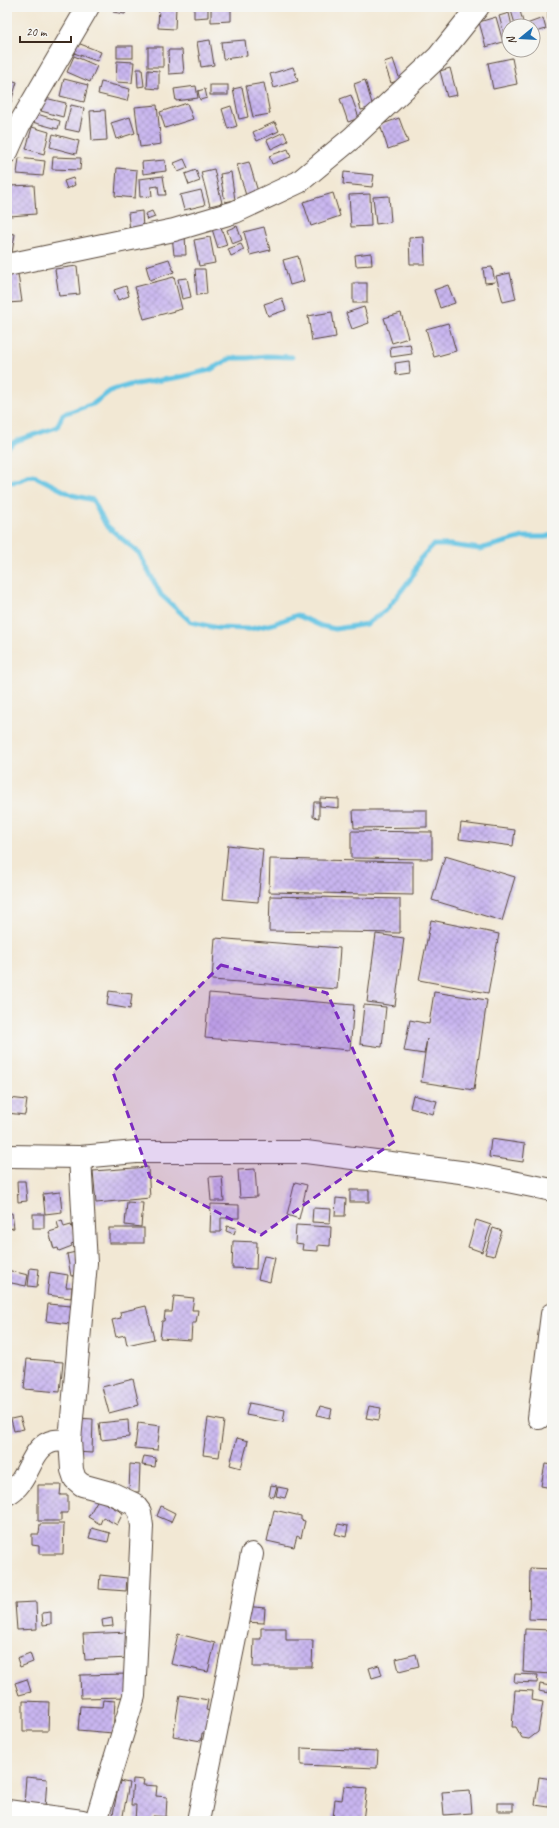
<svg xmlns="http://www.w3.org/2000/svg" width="559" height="1828" font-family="Caveat,sans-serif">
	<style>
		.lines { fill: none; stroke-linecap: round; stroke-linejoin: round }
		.stream { stroke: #65c4e3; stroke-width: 5 }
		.building { fill: url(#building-cross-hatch) }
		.minor-casing { stroke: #564639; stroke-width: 24 }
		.minor { stroke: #fff; stroke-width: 22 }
		.marked { fill: #7b2cbf; fill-opacity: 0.2; stroke: #7b2cbf; stroke-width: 3; stroke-dasharray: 8 5; stroke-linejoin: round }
	</style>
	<defs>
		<pattern id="building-cross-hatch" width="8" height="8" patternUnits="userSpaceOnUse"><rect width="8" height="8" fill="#c9b6f0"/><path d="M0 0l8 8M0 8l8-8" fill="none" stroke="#a494c2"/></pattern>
	</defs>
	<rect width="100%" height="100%" fill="#f6f6f2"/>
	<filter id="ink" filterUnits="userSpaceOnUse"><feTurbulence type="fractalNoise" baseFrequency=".025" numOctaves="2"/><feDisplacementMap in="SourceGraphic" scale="8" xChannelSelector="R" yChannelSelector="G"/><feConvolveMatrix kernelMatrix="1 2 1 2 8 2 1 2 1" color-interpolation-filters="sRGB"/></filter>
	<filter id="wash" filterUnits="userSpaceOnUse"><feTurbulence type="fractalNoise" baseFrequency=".012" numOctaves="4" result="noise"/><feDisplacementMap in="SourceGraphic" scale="16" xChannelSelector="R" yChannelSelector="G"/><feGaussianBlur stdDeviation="0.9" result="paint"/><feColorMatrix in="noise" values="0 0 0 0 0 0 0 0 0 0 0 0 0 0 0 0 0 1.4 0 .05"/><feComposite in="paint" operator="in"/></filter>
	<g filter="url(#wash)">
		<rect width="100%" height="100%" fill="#f2e8d4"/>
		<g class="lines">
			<g class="stream">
				<path d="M7,448L16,441L57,427L63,414L93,404L110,391L130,385L180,377L210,370L231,358H248L266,356L292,357"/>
				<path d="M7,481L14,482L33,475L72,495L93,500L106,525L139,553L161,595L191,622L217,628L250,629L273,624L297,615L321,626L335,629L367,624L387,609L412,577L420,559L433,545H450L480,549L523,537H545L552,535"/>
			</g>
		</g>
		<g id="blocks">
			<g class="building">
				<path d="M114,7H127L125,14L113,12Z"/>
				<path d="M159,7H176L175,29L158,28Z"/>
				<path d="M194,7H208V17L194,18Z"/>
				<path d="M211,7H231V21L211,22Z"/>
				<path d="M510,7H519L523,22L515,24Z"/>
				<rect x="548" y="7" width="4" height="12"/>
				<path d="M509,13L512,26H509V40L506,41L499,16Z"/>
				<path d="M496,17L503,42L486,47L479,22Z"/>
				<path d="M543,18L546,29L533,33V26H521Z"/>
				<path d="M210,40L214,65L201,67L197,42Z"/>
				<path d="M245,40L247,56L223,59L221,42Z"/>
				<path d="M75,42L101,52L97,61L71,52Z"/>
				<rect x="117" y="46" width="16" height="12"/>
				<rect x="148" y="47" width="15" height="20"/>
				<path d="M168,50H182L184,73L169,74Z"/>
				<path d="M74,56L97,66L90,82L67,72Z"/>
				<path d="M512,58L517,84L493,89L488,63Z"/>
				<path d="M393,59L400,80L391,83L384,62Z"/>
				<path d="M117,61L134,62L132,83L116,82Z"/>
				<path d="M293,67L298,81L274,88L270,74Z"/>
				<path d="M450,68L457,95L447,97L440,71Z"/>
				<path d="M137,69H142L144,86L138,87Z"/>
				<path d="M148,70L159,71V89L147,88Z"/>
				<path d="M7,79L17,82L10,105L7,104Z"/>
				<path d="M64,79L88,85L84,102L60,96Z"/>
				<path d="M365,80L373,107L361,110L354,84Z"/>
				<path d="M101,82L130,89L127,101L98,94Z"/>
				<path d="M264,83L270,114L253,117L246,86Z"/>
				<rect x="210" y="85" width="18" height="10"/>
				<path d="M196,86L198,98L176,101L174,89Z"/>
				<path d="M242,87L248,117L239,119L233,89Z"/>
				<path d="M205,89L207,98L200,100L198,91Z"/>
				<path d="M351,95L359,118L348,122L340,99Z"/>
				<path d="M45,98L66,103L63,117L41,111Z"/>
				<path d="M187,103L193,119L165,128L160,112Z"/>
				<path d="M71,105L84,108L79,132L65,129Z"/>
				<path d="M157,105L161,144L140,147L135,107Z"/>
				<path d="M231,106L237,126L228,129L222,109Z"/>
				<path d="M105,110L107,140L92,141L90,111Z"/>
				<path d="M34,113L60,121L58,129L32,122Z"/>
				<path d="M130,117L135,133L116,139L111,123Z"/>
				<path d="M399,118L408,142L388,149L380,125Z"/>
				<path d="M275,122L279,131L257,141L253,132Z"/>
				<path d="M32,127L49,132L44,154L26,149Z"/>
				<path d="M284,132L288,141L271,149L267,140Z"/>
				<path d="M53,134L79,141L76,154L50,147Z"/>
				<path d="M288,149L291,157L272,164L269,156Z"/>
				<path d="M53,157L81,158L80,170L52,169Z"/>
				<path d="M19,158L45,161L43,176L17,174Z"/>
				<path d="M184,159L188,168L178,172L174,163Z"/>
				<path d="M165,160L166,171L143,174L142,162Z"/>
				<path d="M249,162L259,195L247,199L237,165Z"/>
				<path d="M117,168L137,170L135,198L115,196Z"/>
				<path d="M214,169L222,203L210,206L201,172Z"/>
				<path d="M196,170L200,181L189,185L185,174Z"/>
				<path d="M231,172L235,200L225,202L220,174Z"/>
				<path d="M344,172L374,175L372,187L343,184Z"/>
				<path d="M163,176L166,195H159L158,186L151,187L152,196L140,197L139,179Z"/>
				<path d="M73,178L75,185L67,189L64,181Z"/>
				<path d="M34,185L36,214L10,216L9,186Z"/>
				<path d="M201,190L205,205L184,210L180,195Z"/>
				<path d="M333,193L340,216L311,226L303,202Z"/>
				<path d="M370,194L371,226L351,227L349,195Z"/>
				<path d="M389,196L391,222L376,224L373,197Z"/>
				<path d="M142,211L143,230L130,231L128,213Z"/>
				<path d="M152,211L155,217L147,220L145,214Z"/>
				<path d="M237,226L242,240L232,244L227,230Z"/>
				<path d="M221,227L227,245L218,248L212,229Z"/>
				<path d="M264,227L270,250L250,255L244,232Z"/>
				<path d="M7,233L15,234L11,259H7Z"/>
				<path d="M185,234L186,255H174L172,235Z"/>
				<path d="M210,237L215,263L199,266L194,240Z"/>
				<path d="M424,237L425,264H410L409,238Z"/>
				<path d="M241,244L244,250L231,256L228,249Z"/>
				<path d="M371,253L372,265L356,266L355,255Z"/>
				<path d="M298,256L304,281L290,285L283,260Z"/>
				<path d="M169,259L174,272L150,280L146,266Z"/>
				<path d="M77,266L80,294L59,296L55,269Z"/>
				<path d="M492,267L495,282L485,283L483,268Z"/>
				<path d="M195,269H205L207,294L197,295Z"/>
				<path d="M510,273L516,299L503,302L496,276Z"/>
				<path d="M18,274L22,302L7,303V276Z"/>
				<path d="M174,277L182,309L144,319L135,287Z"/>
				<path d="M187,278L191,297L182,299L178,279Z"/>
				<rect x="353" y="283" width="14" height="20"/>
				<path d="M448,285L455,303L440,308L434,290Z"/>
				<path d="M126,286L129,296L118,300L114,290Z"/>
				<path d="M282,298L286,310L268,316L264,304Z"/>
				<path d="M364,307L369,323L352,329L346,313Z"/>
				<path d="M332,312L336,337L312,341L308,316Z"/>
				<path d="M401,313L408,338L392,343L384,318Z"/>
				<path d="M448,323L456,351L434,357L426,329Z"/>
				<path d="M410,344L412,354L391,357L390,347Z"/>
				<path d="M409,361L410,373L396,375L395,363Z"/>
				<path d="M320,798L339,799V808L320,806Z"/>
				<path d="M314,802H319V818L313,817Z"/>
				<path d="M353,810H427V827L354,828Z"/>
				<path d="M461,823L515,830L513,846L459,839Z"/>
				<path d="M351,831L432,832V859L351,858Z"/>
				<path d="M228,845L263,849L258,902L223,899Z"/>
				<path d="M445,856L515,877L502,921L432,900Z"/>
				<path d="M270,859L413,862V895L269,892Z"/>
				<path d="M270,896L400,899V933L269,931Z"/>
				<path d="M431,920L499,934L488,993L419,980Z"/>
				<path d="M376,934L404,938L395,1006L367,1002Z"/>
				<path d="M215,938L340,948L337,989L212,980Z"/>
				<path d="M109,991L132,994L130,1009L107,1005Z"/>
				<path d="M434,992L487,1000L474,1090L421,1082L427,1039L424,1054L404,1051L410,1020L429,1024Z"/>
				<path d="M209,993L354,1005L350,1050L205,1038Z"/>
				<path d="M364,1005L386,1007L382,1047L360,1044Z"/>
				<path d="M413,1095L437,1101L433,1114L410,1108Z"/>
				<path d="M9,1098L27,1100L25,1115L7,1113Z"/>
				<path d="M491,1139L525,1144L523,1162L489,1157Z"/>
				<path d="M148,1167L150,1198L96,1203L93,1171Z"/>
				<path d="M255,1169L257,1197L240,1198L238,1170Z"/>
				<path d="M222,1176L224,1201H211L209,1177Z"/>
				<path d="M17,1181H25L27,1201L18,1202Z"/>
				<path d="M295,1182L307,1185L299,1219L287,1215Z"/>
				<rect x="350" y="1190" width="19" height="12"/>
				<path d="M60,1192L62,1212L45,1214L43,1194Z"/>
				<path d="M336,1198L346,1199L345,1216H335Z"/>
				<path d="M127,1202L143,1203L141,1227L125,1225Z"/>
				<path d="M211,1204L239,1205V1218H221V1232H210Z"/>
				<path d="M313,1208L331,1209L330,1223L312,1222Z"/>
				<path d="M12,1213L14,1228L7,1229V1214Z"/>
				<rect x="33" y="1214" width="11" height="14"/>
				<path d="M62,1220L64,1227L71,1225L77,1242L71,1244L72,1246L59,1251L58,1248L54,1249L49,1232L59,1229L57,1222Z"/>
				<path d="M476,1220L491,1225L482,1252L468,1247Z"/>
				<path d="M296,1225L331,1227L330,1246L318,1245V1251L302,1250L303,1244L295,1243Z"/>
				<path d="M227,1226L236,1228L234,1234L226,1231Z"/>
				<rect x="109" y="1228" width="35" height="15"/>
				<path d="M493,1228L502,1231L494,1256L485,1254Z"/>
				<path d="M233,1241L257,1242L256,1269L232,1268Z"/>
				<path d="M76,1252L81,1274L71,1276L67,1254Z"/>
				<path d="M264,1256L275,1258L270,1282L258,1279Z"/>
				<path d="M30,1268L39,1269L37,1287L28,1286Z"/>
				<path d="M7,1270L28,1275L26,1286L7,1282Z"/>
				<path d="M50,1272L68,1275L66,1287H72L71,1298L47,1295Z"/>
				<path d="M174,1296L194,1298L192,1310H198L196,1323H192L191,1340L160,1338L162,1321H164L165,1312H172Z"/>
				<path d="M48,1304L71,1306L70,1324L46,1321Z"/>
				<path d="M146,1306L154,1339L127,1345L125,1335L116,1337L112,1320L121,1318L120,1312Z"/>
				<path d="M27,1359L63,1362L60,1392L24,1389Z"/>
				<path d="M133,1379L139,1405L109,1413L102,1387Z"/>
				<path d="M249,1403L285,1410L283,1422L246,1415Z"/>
				<path d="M320,1406L332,1409L330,1418L317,1415Z"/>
				<path d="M369,1406L381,1408L379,1420L366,1418Z"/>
				<path d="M20,1417L24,1429L14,1431L11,1419Z"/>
				<path d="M77,1418L93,1419L92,1453L76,1452Z"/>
				<path d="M208,1418L224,1421L219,1457L203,1455Z"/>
				<path d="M128,1420L129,1437L101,1440L99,1423Z"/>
				<path d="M138,1423L160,1426L157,1450L135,1448Z"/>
				<path d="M237,1438L248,1441L241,1468L230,1465Z"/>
				<path d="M144,1456L156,1458L155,1467L142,1465Z"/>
				<path d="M130,1464L140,1465L139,1492H129Z"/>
				<path d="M545,1464L552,1465V1488L541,1486Z"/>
				<path d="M38,1485H61L60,1495H68V1513H61V1521H38Z"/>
				<path d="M271,1485L277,1486L274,1497L269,1496Z"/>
				<path d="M278,1487L288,1489L285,1498L276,1496Z"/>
				<path d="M98,1499L123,1513L117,1525L103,1517L100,1524L88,1517Z"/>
				<path d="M161,1506L175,1513L171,1522L157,1516Z"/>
				<path d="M274,1510L301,1516V1520L305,1521L301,1538L297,1536L294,1547L267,1541Z"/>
				<path d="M40,1524H64L63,1554H39V1546L32,1545V1534H39Z"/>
				<path d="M338,1524L348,1526L346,1537L335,1534Z"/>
				<path d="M92,1528L110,1533L108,1542L89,1538Z"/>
				<path d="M530,1568L552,1569L550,1602H552V1620L529,1619Z"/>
				<path d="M100,1575L127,1578L126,1591L99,1589Z"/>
				<path d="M36,1602L37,1629L17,1630L15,1603Z"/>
				<path d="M244,1606L265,1608L264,1623L243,1622Z"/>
				<path d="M51,1612V1624L43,1625L42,1613Z"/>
				<path d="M112,1618L113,1626L103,1627L102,1620Z"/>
				<path d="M261,1628H286V1640H313L312,1667H253L254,1639H261Z"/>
				<path d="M525,1629L552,1630L551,1674L523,1672Z"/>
				<path d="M128,1632L130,1658L85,1660L83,1634Z"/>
				<path d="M178,1634L215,1643L208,1672L171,1664Z"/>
				<path d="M30,1653L33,1662L20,1667L17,1658Z"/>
				<path d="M416,1654L419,1666L399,1671L396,1659Z"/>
				<path d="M379,1665L382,1675L372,1678L369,1668Z"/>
				<path d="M129,1674V1697L81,1698L80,1675Z"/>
				<path d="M515,1674L538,1675L537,1683L514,1682Z"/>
				<path d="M27,1679L31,1692L19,1695L15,1683Z"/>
				<path d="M540,1684L550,1686L548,1693L539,1691Z"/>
				<path d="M515,1690L533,1691L532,1700L543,1702L538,1732L529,1739L522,1738L516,1727H512Z"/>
				<path d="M180,1695L208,1700L206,1710L215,1712L212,1734L202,1733L201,1741L173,1736Z"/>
				<path d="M103,1700L115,1701L113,1733L78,1730L80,1706L102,1707Z"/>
				<path d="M23,1701L49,1702L48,1731H23Z"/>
				<path d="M301,1748L378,1751L377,1768L301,1765Z"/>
				<path d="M26,1777L47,1779L45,1808L24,1806Z"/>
				<path d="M539,1777L552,1779L549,1807L535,1805Z"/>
				<path d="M133,1779L144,1780L143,1785L157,1786L156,1796L167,1797L166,1817L153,1816V1821H135L136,1805H131Z"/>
				<path d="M119,1781L129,1783L122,1821L112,1820Z"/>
				<path d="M344,1786L367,1788L363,1821H338V1818H333L335,1799L342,1800Z"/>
				<path d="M470,1790L472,1813L444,1815L442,1792Z"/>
				<rect x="497" y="1803" width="16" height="8"/>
			</g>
		</g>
	</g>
	<g filter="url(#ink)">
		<use href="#blocks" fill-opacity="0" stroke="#564639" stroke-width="1"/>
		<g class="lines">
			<g class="minor-casing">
				<g id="minor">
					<path d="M7,152L19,125L88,7"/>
					<path d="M7,265L174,230L235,212L299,182L352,138L438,57L478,7"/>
					<path d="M7,1156L80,1157L136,1152H306L468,1173L552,1190"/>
					<path d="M80,1157L86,1263L70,1440L72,1470L75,1479L82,1485L111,1493L134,1504L140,1512L142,1526L134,1696L96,1821"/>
					<path d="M539,1418L552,1314"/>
					<path d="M7,1494C31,1482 29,1446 54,1441C59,1440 65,1441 70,1440"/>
					<path d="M7,1811L82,1821"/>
					<path d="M198,1821L252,1554"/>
				</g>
			</g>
			<use href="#minor" class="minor"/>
		</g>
	</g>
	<path class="marked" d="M221,965L327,993L395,1141L261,1235L150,1177L113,1072Z"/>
	<rect width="559" height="1828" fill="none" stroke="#f6f6f2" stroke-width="24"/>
	<g transform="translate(521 38) rotate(252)"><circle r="19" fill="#f6f6f2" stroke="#aba49d"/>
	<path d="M0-3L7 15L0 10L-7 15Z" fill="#1f6fb2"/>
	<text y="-6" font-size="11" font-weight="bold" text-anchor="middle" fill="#3b2a1e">N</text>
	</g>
	<path d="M20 36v6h51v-6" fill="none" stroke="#3b2a1e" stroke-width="2"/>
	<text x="26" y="36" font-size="12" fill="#3b2a1e" stroke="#f6f6f2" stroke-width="3" paint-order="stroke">20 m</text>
</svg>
